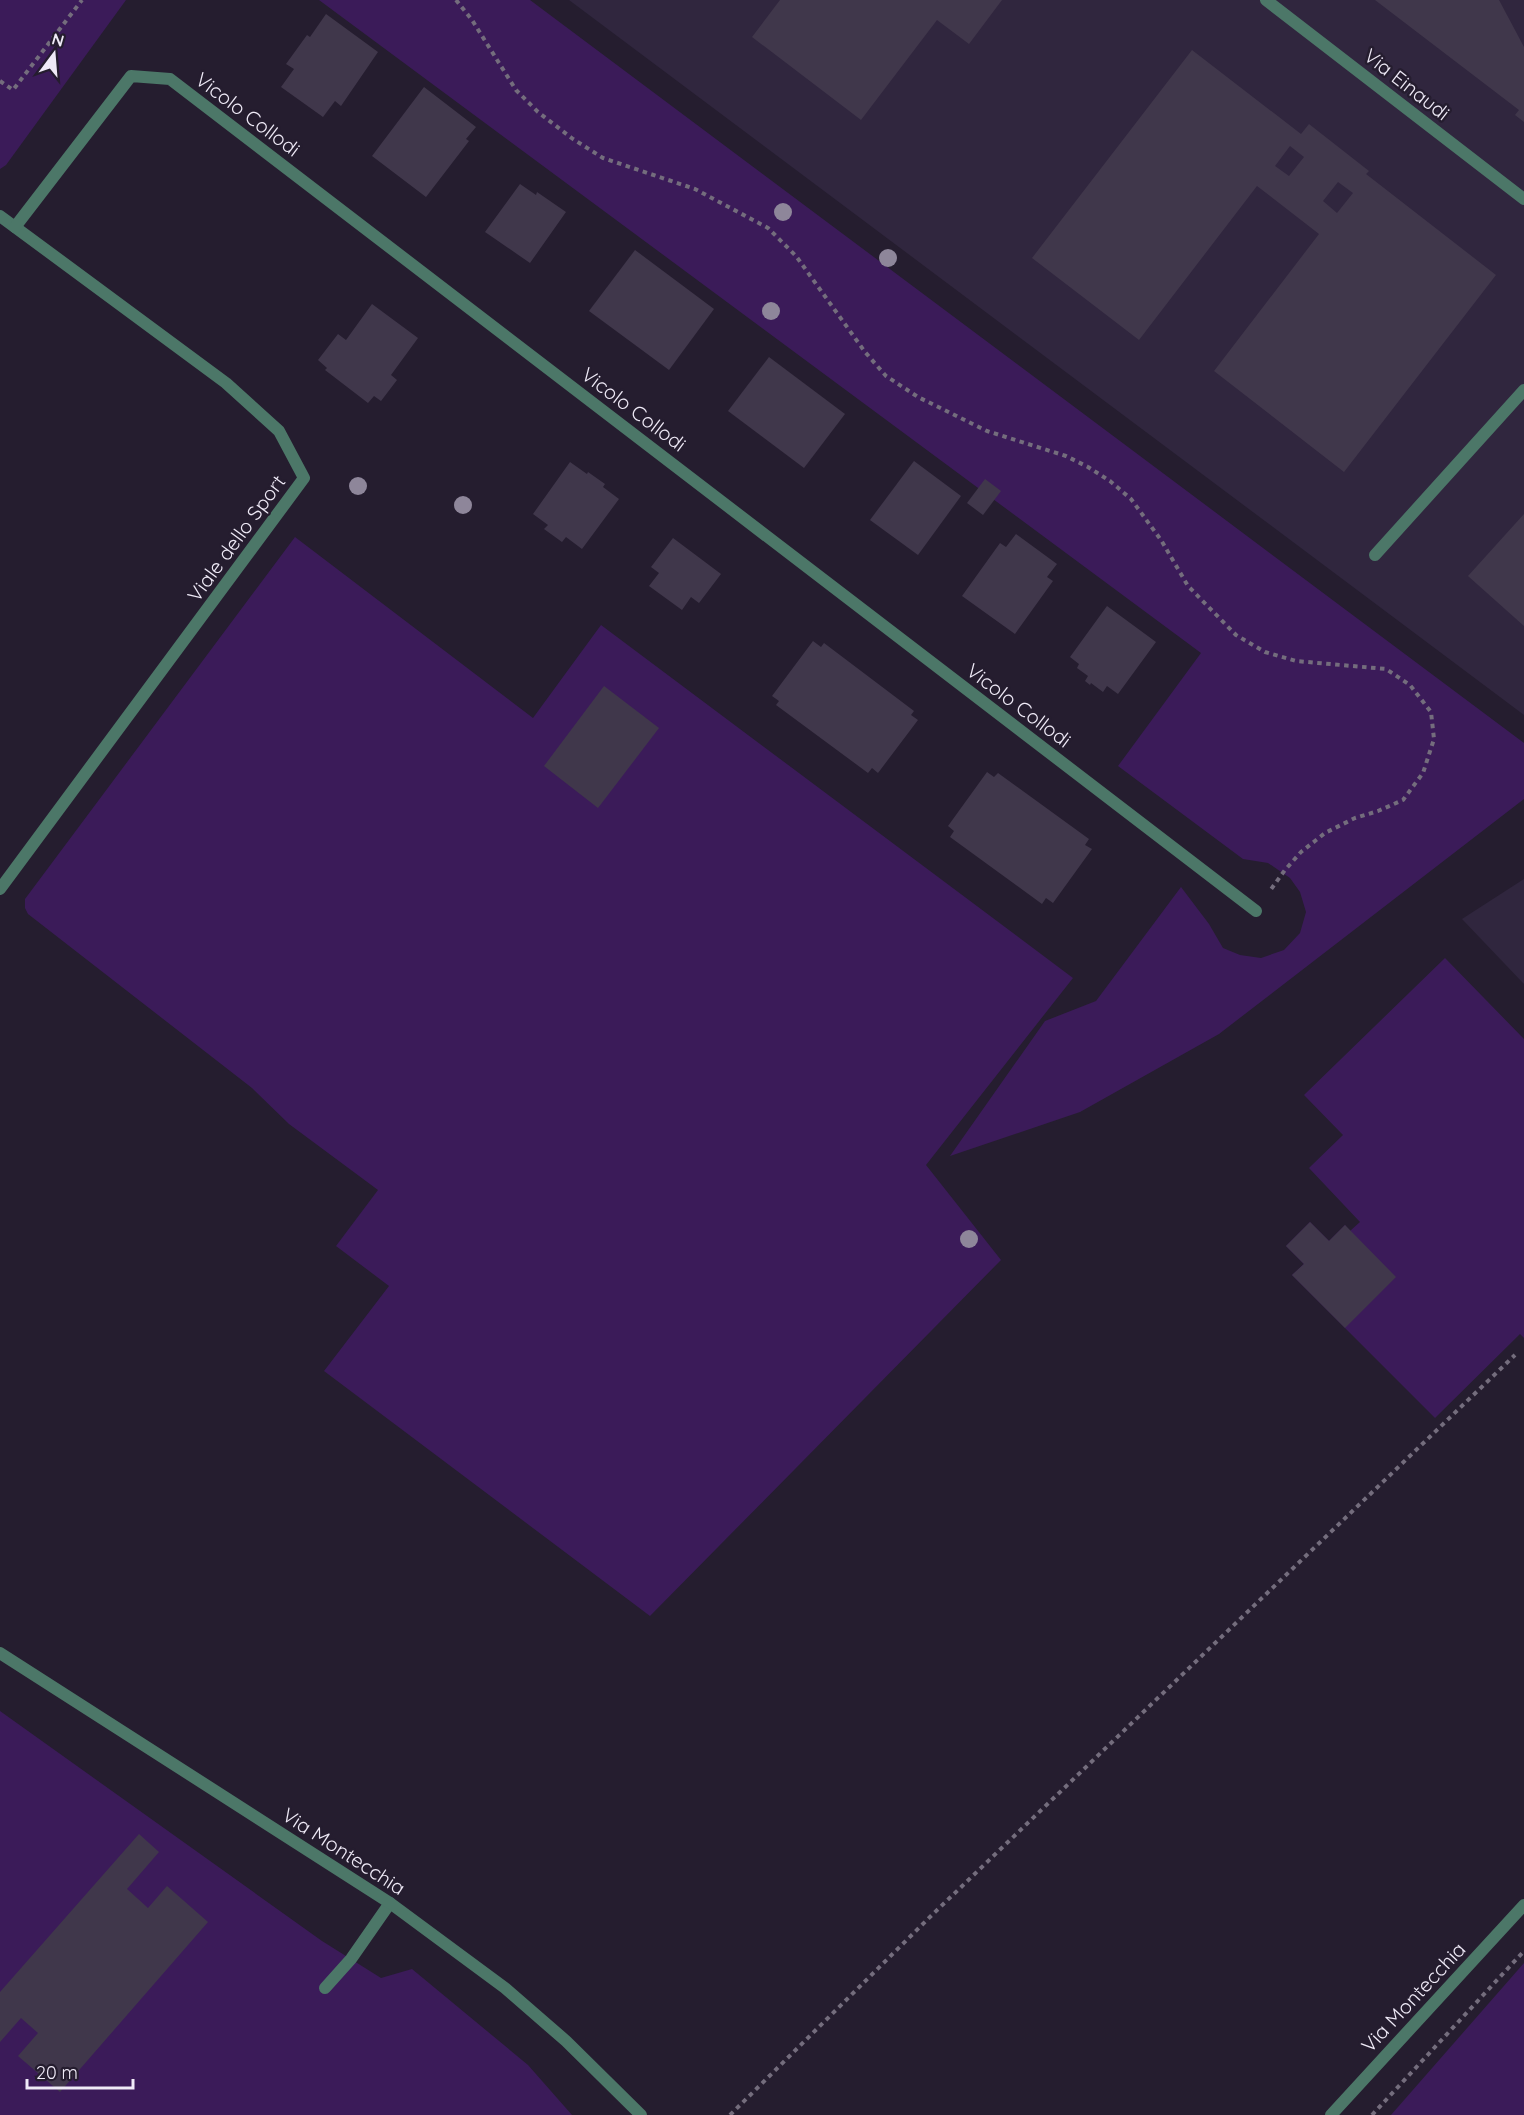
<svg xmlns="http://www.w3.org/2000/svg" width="1524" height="2115" font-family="Quicksand,sans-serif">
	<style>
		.built { fill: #30263e }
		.green { fill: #3b1b59 }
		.building { fill: #40374b; fill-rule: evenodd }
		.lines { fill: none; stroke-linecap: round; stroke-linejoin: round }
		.path { stroke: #746d7d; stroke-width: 4; stroke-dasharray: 4.5 4.5; stroke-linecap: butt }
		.service { stroke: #4c7768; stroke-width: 12 }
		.minor { stroke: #4c7768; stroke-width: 12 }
		.tertiary { stroke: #4c7768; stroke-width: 12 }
		.tree { fill: #8e869a }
		.labels { text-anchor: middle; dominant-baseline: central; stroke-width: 5; stroke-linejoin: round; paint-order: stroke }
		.street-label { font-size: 20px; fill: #efeaf7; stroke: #251d2f }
	</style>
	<rect width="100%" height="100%" fill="#251d2f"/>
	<g class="built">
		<path d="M569,0H1524V715Z"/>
		<path d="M1524,879V984L1462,919Z"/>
	</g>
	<g class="green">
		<path d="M0,0H126L6,165L0,169Z"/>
		<path d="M319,0H530L1524,743V799L1219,1034L1080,1112L950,1156L1045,1021L1096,1001L1181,887L1209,924L1223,948L1240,955L1261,958L1284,950L1300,933L1306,912L1300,892L1290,878L1268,863L1243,859L1118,766L1201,653Z"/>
		<path d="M295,537L533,718L601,625L1073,978L926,1165L1001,1260L650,1616L324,1371L389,1286L336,1246L378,1190L289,1124L252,1088L28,914L25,908V899Z"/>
		<path d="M1445,958L1524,1039V1338L1520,1334L1435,1418L1292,1275L1304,1264L1286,1246L1310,1222L1329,1241L1345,1225L1350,1231L1360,1222L1309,1168L1343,1135L1304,1095Z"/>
		<path d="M0,1711L322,1941L381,1978L412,1969L528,2065L572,2115H0Z"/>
		<path d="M1524,1963V2115H1391Z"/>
	</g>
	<g class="building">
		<path d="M780,0H1002L969,44L937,20L861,120L752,37Z"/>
		<path d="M1375,0H1499L1524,47V122L1515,115L1519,110Z"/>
		<path d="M326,14L378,52L341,106L335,101L323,117L281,87L294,69L286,64L307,35L310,37Z"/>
		<path d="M1192,50L1301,134L1309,124L1369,171L1366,174L1496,275L1344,472L1214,371L1319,234L1257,186L1139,340L1032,258ZM1290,146L1304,157L1289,176L1275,166ZM1338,182L1353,193L1337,213L1323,201Z"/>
		<path d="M424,87L476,127L466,139L469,141L426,197L372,156Z"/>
		<path d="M520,184L536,195L537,192L566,212L530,263L485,232Z"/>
		<path d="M635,250L714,309L669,370L589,311Z"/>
		<path d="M372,304L418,338L391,375L397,380L381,401L374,396L368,403L325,370L327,368L318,360L338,334L346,340Z"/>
		<path d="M769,357L845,414L804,468L728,411Z"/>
		<path d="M914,461L961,496L918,555L870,520Z"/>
		<path d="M570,462L587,474L588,472L605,484L603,487L619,499L582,549L566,537L562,542L544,529L548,525L533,514Z"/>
		<path d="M985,479L1001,491L983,515L967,503Z"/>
		<path d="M1524,514V626L1468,576Z"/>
		<path d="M1016,534L1057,564L1047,577L1053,581L1015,634L962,596L1000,543L1006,547Z"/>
		<path d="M673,538L721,574L699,603L691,597L682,610L649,586L659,573L651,567Z"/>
		<path d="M1107,606L1156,642L1118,694L1107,686L1103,692L1091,683L1090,685L1085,681L1088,676L1077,668L1079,664L1070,657Z"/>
		<path d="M813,641L821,647L824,643L914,711L911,715L918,720L878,773L872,768L868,773L776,705L779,701L772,696Z"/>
		<path d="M604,686L659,728L598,808L544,766Z"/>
		<path d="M987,772L994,777L998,773L1089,839L1085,845L1092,849L1053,903L1046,898L1042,904L950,837L954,831L948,826Z"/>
		<path d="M1310,1222L1329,1241L1345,1225L1396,1277L1345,1328L1292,1275L1304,1264L1286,1246Z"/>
		<path d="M139,1834L159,1852L127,1889L148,1908L167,1886L208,1922L60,2092L18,2056L38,2033L21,2018L0,2042V1992Z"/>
	</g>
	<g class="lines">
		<g class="path">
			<path d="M456,0L472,20L516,90L538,112L573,139L603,158L695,189L768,228L796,256L865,352L886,376L918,397L987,431L1066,456L1088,467L1110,481L1131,499L1161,540L1188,586L1236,635L1265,652L1296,661L1386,669L1410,685L1431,712L1434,739L1423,773L1403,800L1378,811L1355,818L1325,833L1301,852L1285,870L1269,892"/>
			<path d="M0,81L13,90L82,0"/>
			<path d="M730,2115L933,1914L1515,1355"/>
			<path d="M1372,2115L1524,1951"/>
		</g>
		<g class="service">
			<path d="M1375,555L1524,390"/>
			<path d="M325,1988L351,1959L390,1903"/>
		</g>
		<g class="minor">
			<path d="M1266,0L1524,199"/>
			<path d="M0,216L226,383L279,431L304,478L0,889"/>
			<path d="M15,227L131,76L170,79L1256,911"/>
		</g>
		<g class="tertiary">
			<path d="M0,1653L390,1903L505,1988L566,2041L641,2115"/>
			<path d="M1331,2115L1524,1905"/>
		</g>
	</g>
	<g class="tree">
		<circle cx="783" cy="212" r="9"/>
		<circle cx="888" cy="258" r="9"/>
		<circle cx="771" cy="311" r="9"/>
		<circle cx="358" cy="486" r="9"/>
		<circle cx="463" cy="505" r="9"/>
		<circle cx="969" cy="1239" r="9"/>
	</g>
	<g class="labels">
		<g class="street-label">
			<text transform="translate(1407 84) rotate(38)">Via Einaudi</text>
			<text transform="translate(248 114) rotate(37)">Vicolo Collodi</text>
			<text transform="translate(634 409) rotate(37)">Vicolo Collodi</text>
			<text transform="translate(236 538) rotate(-54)">Viale dello Sport</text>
			<text transform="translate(1019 705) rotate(37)">Vicolo Collodi</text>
			<text transform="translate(344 1851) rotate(33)">Via Montecchia</text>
			<text transform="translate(1413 1997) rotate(-47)">Via Montecchia</text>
		</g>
	</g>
	<g transform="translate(54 54) rotate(16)" stroke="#251d2f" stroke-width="4.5" paint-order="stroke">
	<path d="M0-4.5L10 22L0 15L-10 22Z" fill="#efeaf7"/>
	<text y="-9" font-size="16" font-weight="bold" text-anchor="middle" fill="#efeaf7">N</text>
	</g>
	<path d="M27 2079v9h106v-9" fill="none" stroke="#efeaf7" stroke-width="3"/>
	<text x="36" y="2079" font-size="18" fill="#efeaf7" stroke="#251d2f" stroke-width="4.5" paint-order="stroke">20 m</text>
</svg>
